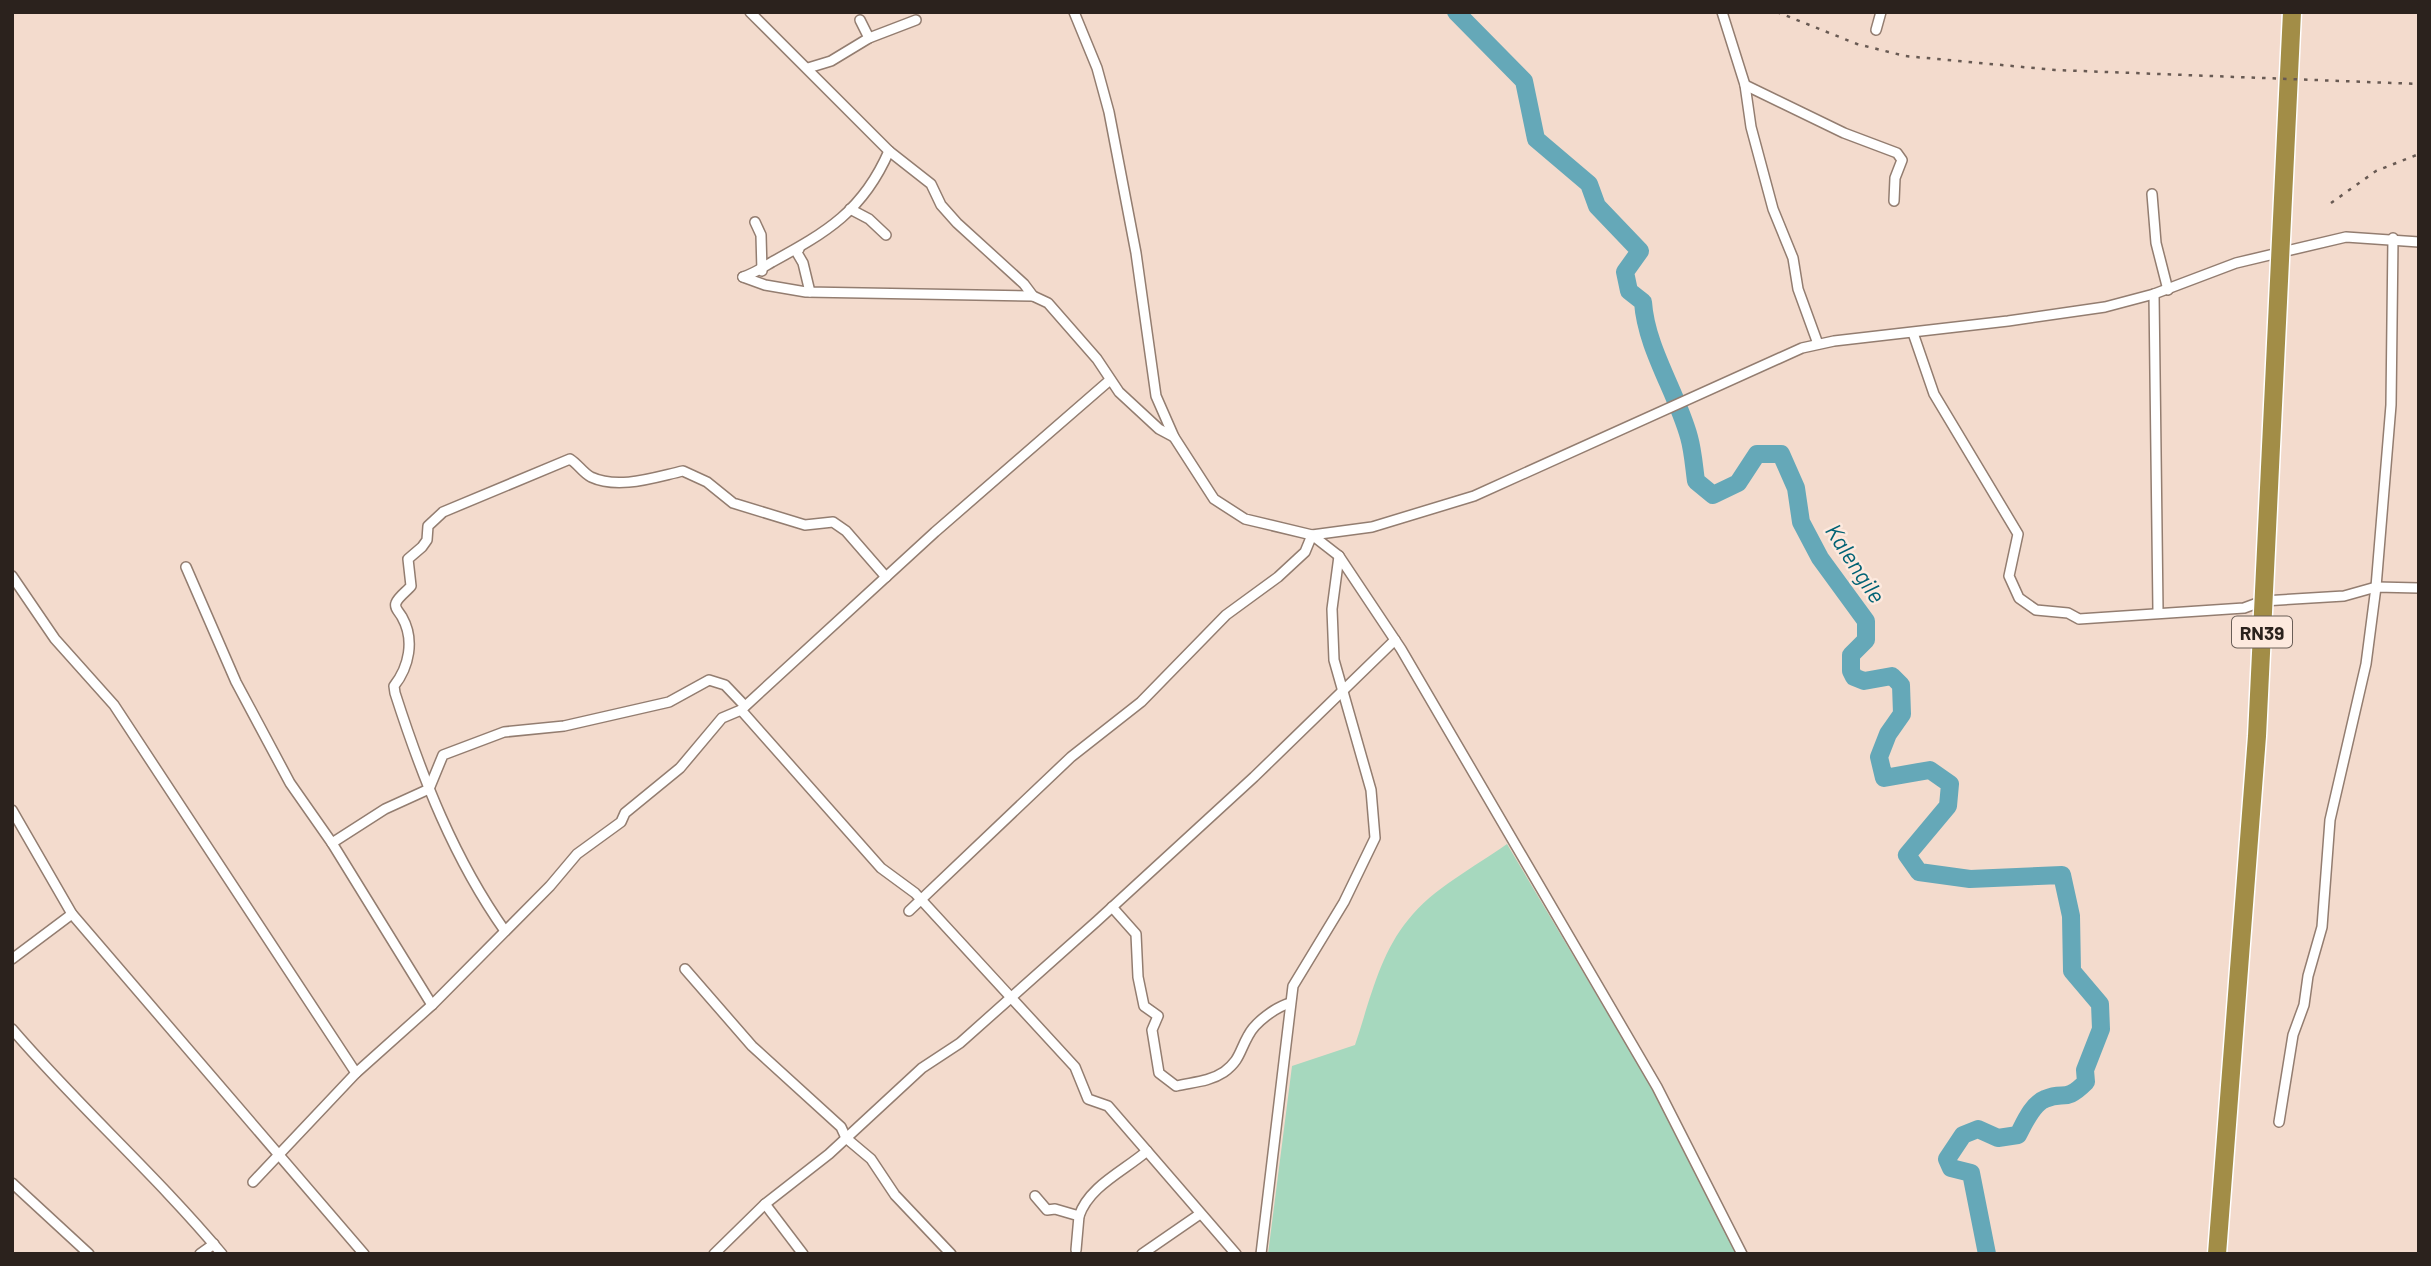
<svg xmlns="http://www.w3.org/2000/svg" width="2431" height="1266" font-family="Barlow,sans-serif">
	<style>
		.green { fill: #a6d8be }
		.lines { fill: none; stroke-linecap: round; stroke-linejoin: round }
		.river { stroke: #65a8b8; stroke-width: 18 }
		.street-casing { stroke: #937d70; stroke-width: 12 }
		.highway-casing { stroke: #fff; stroke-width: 21 }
		.street { stroke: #fff; stroke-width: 9 }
		.highway { stroke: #a28d47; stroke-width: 18 }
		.rail { stroke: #685a53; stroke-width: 2.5; stroke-dasharray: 3.5 7; stroke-linecap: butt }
		.labels { text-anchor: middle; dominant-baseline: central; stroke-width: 5; stroke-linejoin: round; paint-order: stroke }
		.shield { fill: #fde9de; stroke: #6a5e57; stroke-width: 2 }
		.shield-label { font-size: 19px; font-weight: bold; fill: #2b221d }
		.water-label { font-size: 23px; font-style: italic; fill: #006274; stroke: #fde9de }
	</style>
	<rect width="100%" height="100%" fill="#f3dbcd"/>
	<path class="green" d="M1507,844L1653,1090L1737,1254H1268L1292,1066L1355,1045C1369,1004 1379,955 1408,920C1433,888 1475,867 1507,844Z"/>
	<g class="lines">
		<path class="river" d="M1456,12L1524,81L1536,139L1589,184L1597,206L1640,251L1625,272L1629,291L1643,302C1646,348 1677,393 1689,437C1693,451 1694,467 1696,481L1713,495L1738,483L1757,454H1781L1796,488L1801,522L1820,558L1866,621V640L1851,655V671L1854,677L1864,681L1892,676L1901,685L1902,714L1888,734L1879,757L1884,778L1930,770L1950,784L1948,806L1907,855L1919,872L1970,879L2062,875L2071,916L2072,971L2100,1004L2101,1029L2085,1070L2086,1082C2064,1104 2065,1090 2045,1099C2032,1104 2024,1124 2018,1135L1998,1138L1978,1129L1963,1135L1947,1159L1951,1168L1971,1173L1987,1254"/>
		<g class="street-casing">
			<g id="street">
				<path d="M750,12L889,151L931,184L941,205L957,223L1024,284L1033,296L1048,303L1097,359L1119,392L1159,429L1174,437"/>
				<path d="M1074,12L1097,68L1109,112L1136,253L1156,396L1174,437L1214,499L1245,519L1312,535L1372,527L1474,496L1802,348L1834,341L2008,321L2105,307L2154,294L2236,263L2346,237L2419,242"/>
				<path d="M1722,12L1745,85L1751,127L1773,209L1793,258L1798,289L1818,344"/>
				<path d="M860,20L869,38"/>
				<path d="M1876,30L1881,12"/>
				<path d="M808,68L831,61L869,38L916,20"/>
				<path d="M1745,85L1844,133L1897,153L1902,160L1895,178L1894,201"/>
				<path d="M2152,194L2156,243L2168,290"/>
				<path d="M850,209L869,219L886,235"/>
				<path d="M755,222L761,235L762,271"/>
				<path d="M799,249L796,251L803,263L810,292"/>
				<path d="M743,277L765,285L806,292L1033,296"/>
				<path d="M743,277C755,273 762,268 772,262C827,232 863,211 889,151"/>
				<path d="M2154,294L2158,611"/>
				<path d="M1913,333L1934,394L2018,534L2009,576L2019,598L2036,610L2068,613L2079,619L2244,608L2263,601L2344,596L2376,587L2419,588"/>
				<path d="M186,567L236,682L290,783L332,843L432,1005"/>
				<path d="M12,576L55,639L114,705L356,1073"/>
				<path d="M741,710L881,868L915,893L1075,1067L1088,1099L1108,1106L1236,1254"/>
				<path d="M12,810L72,914L364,1254"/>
				<path d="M332,843L385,809L429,789L443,755L504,732L564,726L669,702L709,680L725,685L745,706"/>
				<path d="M1112,907L1136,934L1138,977L1144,1006L1158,1016L1152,1030L1159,1073L1176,1086C1193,1082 1209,1082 1224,1072C1240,1060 1239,1052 1248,1036C1255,1022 1276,1007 1290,1003"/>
				<path d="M909,911L1071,757L1141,702L1226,615L1278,577L1305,552L1312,535L1339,556L1401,649L1657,1087L1742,1254"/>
				<path d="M505,931C454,859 422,777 395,693L394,686C409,667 415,640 402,617C400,613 394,608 396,603C398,597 407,591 411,586L408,559L422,547L427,540L428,526L443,512L570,459C578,464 583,473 591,477C619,490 655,477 683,471L707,482L733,503L805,525L833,522L846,531L886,577"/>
				<path d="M12,959L72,914"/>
				<path d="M685,969L752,1046L841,1127L846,1138L871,1159L895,1195L951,1254"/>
				<path d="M12,1029C79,1107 156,1175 222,1254"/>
				<path d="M2279,1122L2293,1035L2304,1005L2308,976L2322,927L2330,820L2366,664L2376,587L2391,405L2393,238"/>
				<path d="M253,1182L356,1073L432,1005L550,886L577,854L621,822L625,813L680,768L722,718L741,710L935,532L1110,380"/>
				<path d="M12,1183L89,1254"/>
				<path d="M1035,1196L1047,1210L1055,1209L1079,1216L1076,1250"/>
				<path d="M765,1204L803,1254"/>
				<path d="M1079,1216C1089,1186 1124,1171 1147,1151"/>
				<path d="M200,1254L214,1244"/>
				<path d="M714,1254L765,1204L829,1154L922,1068L960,1043L1097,921L1254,777L1395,640"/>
				<path d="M1142,1254L1200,1214"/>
				<path d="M1261,1254L1293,986L1344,902L1375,838L1371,790L1334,660L1332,609L1339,556"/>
			</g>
		</g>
		<g class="highway-casing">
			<path id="highway" d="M2217,1254L2257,736L2292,12"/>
		</g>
		<use href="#street" class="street"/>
		<use href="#highway" class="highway"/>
		<g class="rail">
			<path d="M1777,12L1857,44L1905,56L2055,70L2419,84"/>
			<path d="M2331,203L2376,171L2419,154"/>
		</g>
	</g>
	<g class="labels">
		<rect class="shield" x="2232" y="616.5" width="60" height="31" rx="5"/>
		<g class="shield-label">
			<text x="2262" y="632">RN39</text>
		</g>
		<g class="water-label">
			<text transform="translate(1856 563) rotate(57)">Kalengile</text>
		</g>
	</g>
	<rect width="2431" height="1266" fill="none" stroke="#2b221d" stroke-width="28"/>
</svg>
